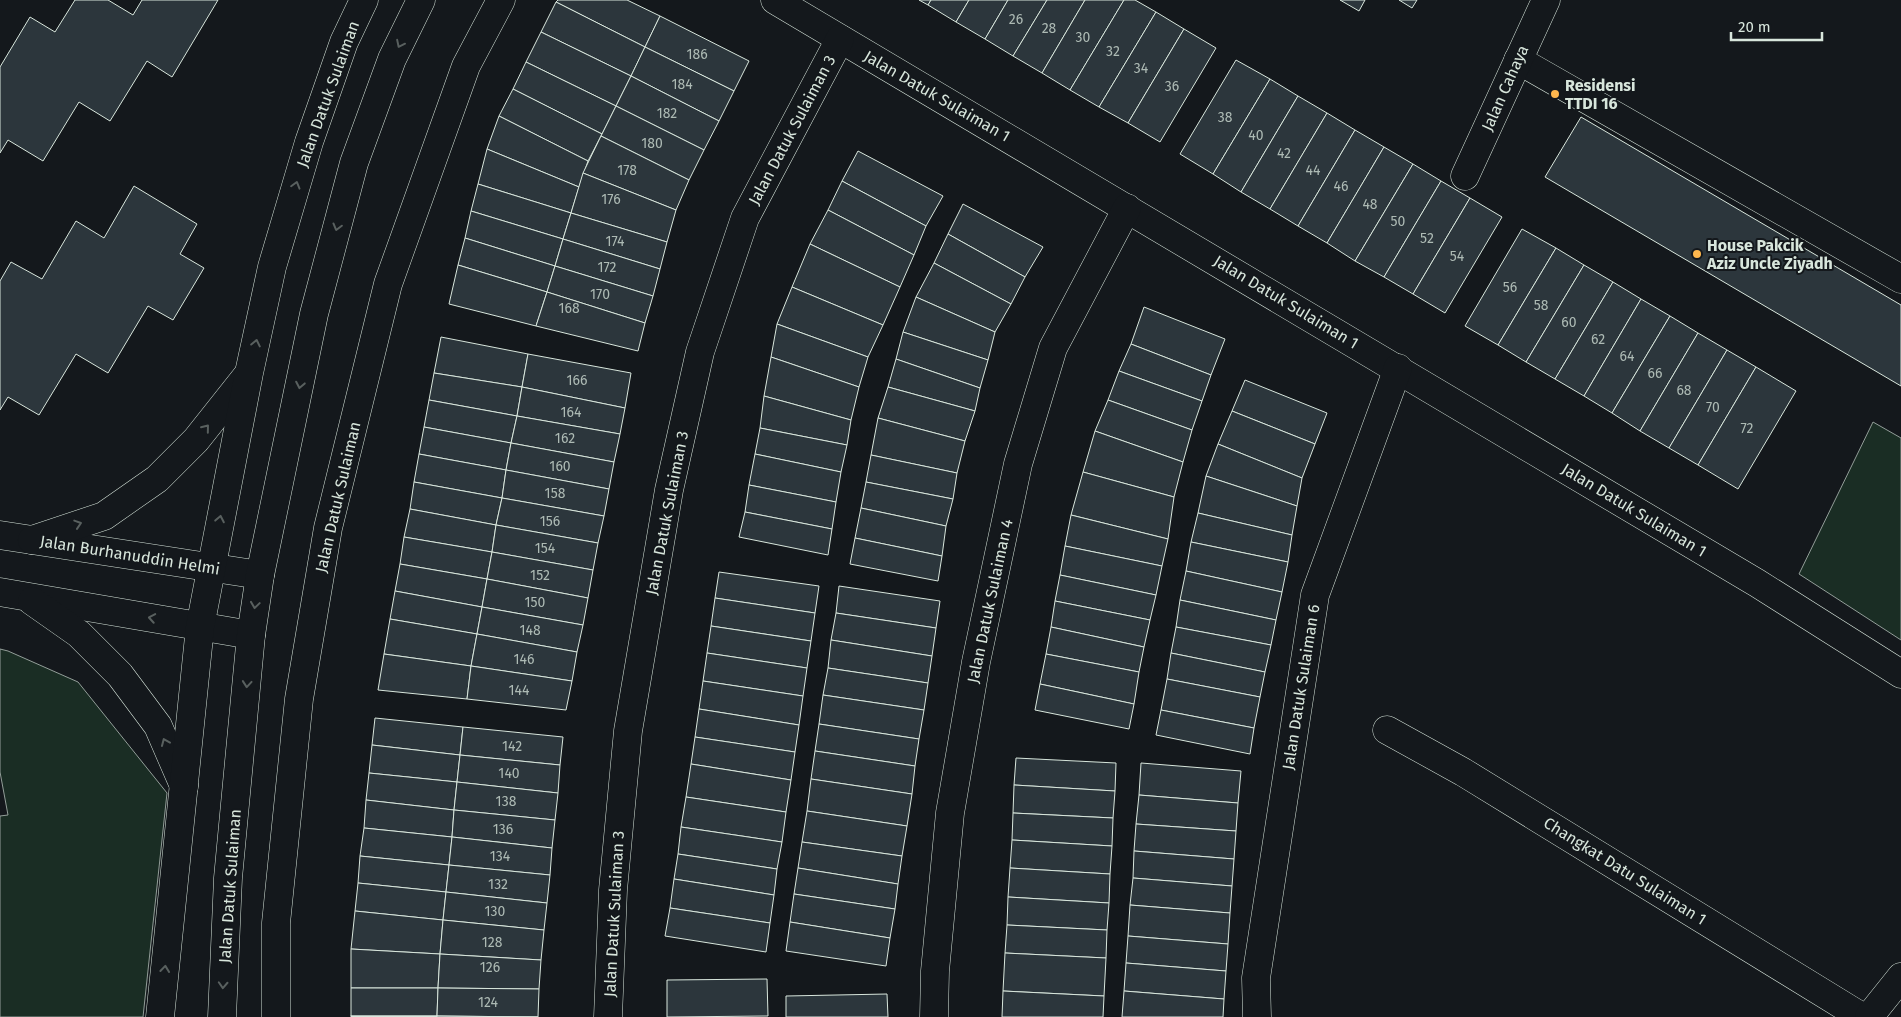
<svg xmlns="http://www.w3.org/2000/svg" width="1901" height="1017" font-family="'Fira Sans',sans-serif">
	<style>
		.green { fill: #1a2d24; stroke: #939e99 }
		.building { fill: #2c363c; stroke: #d8e6dc }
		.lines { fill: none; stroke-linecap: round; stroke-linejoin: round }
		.minor-casing { stroke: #d8e6dc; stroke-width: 29 }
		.major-casing { stroke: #d8e6dc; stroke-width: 29 }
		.minor { stroke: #14181c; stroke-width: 28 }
		.major { stroke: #14181c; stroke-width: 28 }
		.oneway { stroke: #59605f }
		.poi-dot { fill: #ffb74d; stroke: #14181c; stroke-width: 2 }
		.labels { text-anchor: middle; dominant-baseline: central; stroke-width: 4; stroke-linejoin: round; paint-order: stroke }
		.number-label { font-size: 14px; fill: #adbab4 }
		.poi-label { font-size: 16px; font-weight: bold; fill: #d8e6dc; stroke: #14181c; text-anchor: start }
		.street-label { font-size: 16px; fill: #d8e6dc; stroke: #14181c }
	</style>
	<rect width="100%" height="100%" fill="#14181c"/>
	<g class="green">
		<path d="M1873,422L1901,438V640L1799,574Z"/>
		<path d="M0,649L8,651L78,682L167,793L143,1017H0V816L8,815L0,772Z"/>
	</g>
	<g class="building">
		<path d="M75,0H108L133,15L142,0H218L172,77L147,61L110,121L79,102L43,161L8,140L0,153V67L30,17L55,32Z"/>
		<path d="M558,0H627L660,16L645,47L556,2Z"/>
		<path d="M919,0H931L928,5Z"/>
		<path d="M931,0H969L956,22L928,5Z"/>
		<path d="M969,0H1008L985,39L956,22Z"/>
		<path d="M1008,0H1047L1013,56L985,39Z"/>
		<path d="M1047,0H1085L1042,73L1013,56Z"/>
		<path d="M1085,0H1124L1070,90L1042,73Z"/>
		<path d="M1124,0H1135L1156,12L1099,107L1070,90Z"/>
		<path d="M1340,0H1365L1359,11Z"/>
		<path d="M1399,0H1417L1412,8Z"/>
		<path d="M556,2L645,47L631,76L541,32Z"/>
		<path d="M1156,12L1184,29L1128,123L1099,107Z"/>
		<path d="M660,16L749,61L734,91L645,47Z"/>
		<path d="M1184,29L1216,48L1160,142L1128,123Z"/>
		<path d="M541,32L631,76L616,106L526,62Z"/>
		<path d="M645,47L734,91L719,121L631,76Z"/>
		<path d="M1236,60L1270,79L1213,174L1180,154Z"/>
		<path d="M526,62L616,106L602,134L513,89Z"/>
		<path d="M631,76L719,121L704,150L616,106Z"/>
		<path d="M1270,79L1298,96L1241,192L1213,174Z"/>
		<path d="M513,89L602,134L588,161L499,116Z"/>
		<path d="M1298,96L1327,113L1270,209L1241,192Z"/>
		<path d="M616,106L704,150L689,180L601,136Z"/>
		<path d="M1327,113L1355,130L1298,226L1270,209Z"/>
		<path d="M499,116L588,161L579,187L487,149Z"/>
		<path d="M1581,117L1901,305V386L1545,177Z"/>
		<path d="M1355,130L1384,147L1327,243L1298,226Z"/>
		<path d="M601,136L689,180L676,210L583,173Z"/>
		<path d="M1384,147L1413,164L1355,261L1327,243Z"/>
		<path d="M487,149L579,187L571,213L478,184Z"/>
		<path d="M858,151L943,196L926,226L842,181Z"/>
		<path d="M1413,164L1441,181L1384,277L1355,261Z"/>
		<path d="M583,173L676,210L667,242L571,213Z"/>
		<path d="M842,181L926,226L914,255L828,210Z"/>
		<path d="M1441,181L1470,198L1413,294L1384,277Z"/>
		<path d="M478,184L571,213L563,239L471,211Z"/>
		<path d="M134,186L197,224L180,254L204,268L173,320L148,306L108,373L76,354L39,415L8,397L0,410V281L11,262L42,279L76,221L104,238Z"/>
		<path d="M1470,198L1502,217L1445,313L1413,294Z"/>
		<path d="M963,204L1043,247L1025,277L948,234Z"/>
		<path d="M828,210L914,255L900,287L810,244Z"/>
		<path d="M471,211L563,239L555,266L465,238Z"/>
		<path d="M571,213L667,242L660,269L563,239Z"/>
		<path d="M1522,229L1556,248L1498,345L1465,326Z"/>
		<path d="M948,234L1025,277L1011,304L934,263Z"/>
		<path d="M465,238L555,266L547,292L458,265Z"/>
		<path d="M563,239L660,269L653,296L555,266Z"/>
		<path d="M810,244L900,287L883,325L792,287Z"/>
		<path d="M1556,248L1584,265L1526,362L1498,345Z"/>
		<path d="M934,263L1011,304L995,332L916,297Z"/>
		<path d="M458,265L547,292L536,326L449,304Z"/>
		<path d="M1584,265L1613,282L1555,379L1526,362Z"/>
		<path d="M555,266L653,296L645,323L547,292Z"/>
		<path d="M1613,282L1641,299L1584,396L1555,379Z"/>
		<path d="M792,287L883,325L868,357L777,324Z"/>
		<path d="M547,292L645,323L638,351L536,326Z"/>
		<path d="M916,297L995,332L988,360L903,332Z"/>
		<path d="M1641,299L1670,316L1612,413L1584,396Z"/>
		<path d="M1144,307L1225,339L1211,375L1131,344Z"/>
		<path d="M1670,316L1698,333L1640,431L1612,413Z"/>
		<path d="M777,324L868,357L859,387L771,357Z"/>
		<path d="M903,332L988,360L980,388L896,359Z"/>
		<path d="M1698,333L1727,350L1669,448L1640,431Z"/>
		<path d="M441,337L528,354L522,387L434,373Z"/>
		<path d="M1131,344L1211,375L1202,401L1119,371Z"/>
		<path d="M1727,350L1756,367L1698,465L1669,448Z"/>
		<path d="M528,354L631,373L625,408L522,387Z"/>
		<path d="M771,357L859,387L851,420L764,396Z"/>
		<path d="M896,359L980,388L975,411L888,387Z"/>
		<path d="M1756,367L1796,391L1738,489L1698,465Z"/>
		<path d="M1119,371L1202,401L1192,430L1108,400Z"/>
		<path d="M434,373L522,387L517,416L429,400Z"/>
		<path d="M1245,380L1327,413L1315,444L1232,411Z"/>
		<path d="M522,387L625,408L620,434L517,416Z"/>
		<path d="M888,387L975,411L965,441L878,418Z"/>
		<path d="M764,396L851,420L847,445L760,428Z"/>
		<path d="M429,400L517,416L511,443L424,427Z"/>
		<path d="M1108,400L1192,430L1183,462L1095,431Z"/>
		<path d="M1232,411L1315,444L1302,478L1218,444Z"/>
		<path d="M517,416L620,434L614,462L511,443Z"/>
		<path d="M878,418L965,441L957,473L871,455Z"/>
		<path d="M424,427L511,443L506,470L419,454Z"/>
		<path d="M760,428L847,445L841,472L755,454Z"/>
		<path d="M1095,431L1183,462L1174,497L1083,472Z"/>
		<path d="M511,443L614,462L609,489L506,470Z"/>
		<path d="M1218,444L1302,478L1297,506L1206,476Z"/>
		<path d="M419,454L506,470L502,498L414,482Z"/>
		<path d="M755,454L841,472L836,502L749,485Z"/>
		<path d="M871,455L957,473L953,499L866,482Z"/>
		<path d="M506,470L609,489L604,516L502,498Z"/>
		<path d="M1083,472L1174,497L1168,539L1071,515Z"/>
		<path d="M1206,476L1297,506L1292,535L1198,513Z"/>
		<path d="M414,482L502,498L496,525L410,509Z"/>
		<path d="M866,482L953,499L946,526L861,508Z"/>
		<path d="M749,485L836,502L832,529L745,512Z"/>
		<path d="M502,498L604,516L598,543L496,525Z"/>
		<path d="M861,508L946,526L942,556L855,538Z"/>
		<path d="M410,509L496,525L492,552L404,537Z"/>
		<path d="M745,512L832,529L828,555L739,537Z"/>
		<path d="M1198,513L1292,535L1288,562L1191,542Z"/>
		<path d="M1071,515L1168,539L1162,566L1065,546Z"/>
		<path d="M496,525L598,543L593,570L492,552Z"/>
		<path d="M404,537L492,552L487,579L400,564Z"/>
		<path d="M855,538L942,556L938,581L850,564Z"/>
		<path d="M1191,542L1288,562L1282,592L1186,571Z"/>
		<path d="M1065,546L1162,566L1156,595L1060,575Z"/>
		<path d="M492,552L593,570L588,598L487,579Z"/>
		<path d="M400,564L487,579L482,607L395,591Z"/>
		<path d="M1186,571L1282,592L1276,620L1180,600Z"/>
		<path d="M719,572L819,586L815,613L715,598Z"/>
		<path d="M1060,575L1156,595L1150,620L1055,601Z"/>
		<path d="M487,579L588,598L583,625L482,607Z"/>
		<path d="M839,586L940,601L936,628L836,613Z"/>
		<path d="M395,591L482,607L477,634L390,619Z"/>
		<path d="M715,598L815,613L811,641L711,626Z"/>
		<path d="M1180,600L1276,620L1271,645L1176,627Z"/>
		<path d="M1055,601L1150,620L1144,647L1051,627Z"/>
		<path d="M482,607L583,625L577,652L477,634Z"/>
		<path d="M836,613L936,628L932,656L831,640Z"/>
		<path d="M390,619L477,634L471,666L384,654Z"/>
		<path d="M711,626L811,641L807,668L707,653Z"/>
		<path d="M1051,627L1144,647L1139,672L1046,654Z"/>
		<path d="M1176,627L1271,645L1265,672L1171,653Z"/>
		<path d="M477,634L577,652L572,681L471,666Z"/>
		<path d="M831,640L932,656L928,683L828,668Z"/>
		<path d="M707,653L807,668L803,696L703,681Z"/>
		<path d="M1171,653L1265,672L1260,697L1167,679Z"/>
		<path d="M384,654L471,666L467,699L378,690Z"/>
		<path d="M1046,654L1139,672L1134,704L1040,684Z"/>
		<path d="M471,666L572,681L566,710L467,699Z"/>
		<path d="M828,668L928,683L924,710L823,695Z"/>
		<path d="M1167,679L1260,697L1254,728L1161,710Z"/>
		<path d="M703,681L803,696L799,725L699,709Z"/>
		<path d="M1040,684L1134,704L1129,729L1035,710Z"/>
		<path d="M823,695L924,710L919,739L819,724Z"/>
		<path d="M699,709L799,725L795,752L695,737Z"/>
		<path d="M1161,710L1254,728L1250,754L1156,735Z"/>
		<path d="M375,718L463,727L460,755L372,745Z"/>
		<path d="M819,724L919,739L915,766L815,751Z"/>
		<path d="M463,727L563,737L560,765L460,755Z"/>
		<path d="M695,737L795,752L791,780L691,764Z"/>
		<path d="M372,745L460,755L457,782L369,773Z"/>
		<path d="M815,751L915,766L912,794L811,779Z"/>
		<path d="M460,755L560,765L558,793L457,782Z"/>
		<path d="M1016,758L1116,763L1115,791L1014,785Z"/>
		<path d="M1141,763L1241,771L1238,803L1139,795Z"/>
		<path d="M691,764L791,780L786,812L686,797Z"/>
		<path d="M369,773L457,782L454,810L366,800Z"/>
		<path d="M811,779L912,794L907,826L807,811Z"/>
		<path d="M457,782L558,793L555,820L454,810Z"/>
		<path d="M1014,785L1115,791L1113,818L1013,813Z"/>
		<path d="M1139,795L1238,803L1236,831L1136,824Z"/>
		<path d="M686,797L786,812L782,842L681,827Z"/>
		<path d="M366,800L454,810L452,837L364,828Z"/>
		<path d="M454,810L555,820L552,848L452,837Z"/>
		<path d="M807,811L907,826L902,856L802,842Z"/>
		<path d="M1013,813L1113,818L1112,846L1012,840Z"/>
		<path d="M1136,824L1236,831L1234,859L1134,851Z"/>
		<path d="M681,827L782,842L777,869L678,854Z"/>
		<path d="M364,828L452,837L449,865L360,856Z"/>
		<path d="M452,837L552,848L550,875L449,865Z"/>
		<path d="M1012,840L1112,846L1110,874L1010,868Z"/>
		<path d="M802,842L902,856L898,884L798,868Z"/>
		<path d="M1134,851L1234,859L1232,886L1133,878Z"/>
		<path d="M678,854L777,869L774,895L674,879Z"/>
		<path d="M360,856L449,865L446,892L358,883Z"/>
		<path d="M449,865L550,875L547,903L446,892Z"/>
		<path d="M798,868L898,884L895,909L794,894Z"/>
		<path d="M1010,868L1110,874L1109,903L1008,897Z"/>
		<path d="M1133,878L1232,886L1230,913L1130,905Z"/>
		<path d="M674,879L774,895L770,923L670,908Z"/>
		<path d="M358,883L446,892L443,920L355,911Z"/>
		<path d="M446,892L547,903L544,930L443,920Z"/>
		<path d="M794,894L895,909L890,938L790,922Z"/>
		<path d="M1008,897L1109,903L1107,930L1007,925Z"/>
		<path d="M1130,905L1230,913L1228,944L1128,936Z"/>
		<path d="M670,908L770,923L766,952L665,936Z"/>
		<path d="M355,911L443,920L440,954L351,949Z"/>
		<path d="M443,920L544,930L541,960L440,954Z"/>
		<path d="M790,922L890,938L886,966L786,951Z"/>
		<path d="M1007,925L1107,930L1106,958L1005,953Z"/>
		<path d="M1128,936L1228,944L1226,971L1126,963Z"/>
		<path d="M351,949L440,954L438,988H351Z"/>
		<path d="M1005,953L1106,958L1104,996L1003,991Z"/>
		<path d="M440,954L541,960L539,989L438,988Z"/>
		<path d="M1126,963L1226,971L1224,999L1124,991Z"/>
		<path d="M767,979L768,1016L667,1017V980Z"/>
		<path d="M351,988H438L437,1016H351Z"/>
		<path d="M438,988L539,989L538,1017L437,1016Z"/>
		<path d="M1003,991L1104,996L1103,1017H1002Z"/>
		<path d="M1124,991L1224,999L1223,1017H1122Z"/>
		<path d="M887,994L888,1017H786V996Z"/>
		<rect x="351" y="1016" width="86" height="1"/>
		<path d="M437,1016L538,1017H437Z"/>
	</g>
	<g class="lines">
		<g class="minor-casing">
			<g id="minor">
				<path d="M775,0L1757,583L1901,674"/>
				<path d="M1518,60L1901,279"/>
				<path d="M1465,176L1546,0"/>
				<path d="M1387,730L1463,772L1862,1017"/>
				<path d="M276,1017V923L299,699L328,528L388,284L466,66L501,0"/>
				<path d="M608,1017L613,890L628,731L669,490L700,352L745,218L840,39"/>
				<path d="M934,1017L935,971L950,813L976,662L1018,464L1053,348L1127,208"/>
				<path d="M1257,1017L1256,978L1315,595L1398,368"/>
				<path d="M1869,1017L1901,977"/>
			</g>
		</g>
		<g class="major-casing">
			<g id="major">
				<path d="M0,535L260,575"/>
				<path d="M32,540L104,516L157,479L196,440L246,377"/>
				<path d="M0,592L251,635"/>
				<path d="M32,601L79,634L120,675L158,726L184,786"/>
				<path d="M160,1017L200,627L249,373L272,267L309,142L344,42L364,0"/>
				<path d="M222,1017L228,878L251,635L260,575L314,314L354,163L392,59L421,0"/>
			</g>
		</g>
		<use href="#minor" class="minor"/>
		<use href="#major" class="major"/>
	</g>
	<defs><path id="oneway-chevron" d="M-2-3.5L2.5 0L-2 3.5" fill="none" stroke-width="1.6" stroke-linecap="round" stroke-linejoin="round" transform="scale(1.25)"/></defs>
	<g class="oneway">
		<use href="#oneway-chevron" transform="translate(400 44) rotate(116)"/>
		<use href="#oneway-chevron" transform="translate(296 185) rotate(-74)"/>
		<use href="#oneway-chevron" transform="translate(337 227) rotate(105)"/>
		<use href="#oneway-chevron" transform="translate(256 343) rotate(-78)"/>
		<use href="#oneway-chevron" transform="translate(300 385) rotate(101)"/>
		<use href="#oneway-chevron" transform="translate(206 428) rotate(-51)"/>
		<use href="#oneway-chevron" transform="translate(220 519) rotate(-79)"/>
		<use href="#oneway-chevron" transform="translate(78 524) rotate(-18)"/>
		<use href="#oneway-chevron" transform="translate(255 605) rotate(98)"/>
		<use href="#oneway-chevron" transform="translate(152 618) rotate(-170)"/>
		<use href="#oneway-chevron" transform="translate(247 684) rotate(95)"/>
		<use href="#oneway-chevron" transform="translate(165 742) rotate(-113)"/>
		<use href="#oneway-chevron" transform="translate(165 969) rotate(-84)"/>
		<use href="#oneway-chevron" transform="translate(223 985) rotate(93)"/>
	</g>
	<g class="poi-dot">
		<circle cx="1555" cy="94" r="5"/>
		<circle cx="1697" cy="254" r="5"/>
	</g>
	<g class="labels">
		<g class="number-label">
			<text x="1016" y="19">26</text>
			<text x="1049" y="28">28</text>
			<text x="1083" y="37">30</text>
			<text x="1113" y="51">32</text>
			<text x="697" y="54">186</text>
			<text x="1141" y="68">34</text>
			<text x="682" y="84">184</text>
			<text x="1172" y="86">36</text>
			<text x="667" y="113">182</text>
			<text x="1225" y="117">38</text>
			<text x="1256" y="135">40</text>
			<text x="652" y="143">180</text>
			<text x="1284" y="153">42</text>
			<text x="627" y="170">178</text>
			<text x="1313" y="170">44</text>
			<text x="1341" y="186">46</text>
			<text x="611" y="199">176</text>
			<text x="1370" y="204">48</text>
			<text x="1398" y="221">50</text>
			<text x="1427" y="238">52</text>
			<text x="615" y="241">174</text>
			<text x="1457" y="256">54</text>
			<text x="607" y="267">172</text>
			<text x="1510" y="287">56</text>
			<text x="600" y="294">170</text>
			<text x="1541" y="305">58</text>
			<text x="569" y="308">168</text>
			<text x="1569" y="322">60</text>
			<text x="1598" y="339">62</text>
			<text x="1627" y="356">64</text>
			<text x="1655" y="373">66</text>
			<text x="577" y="380">166</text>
			<text x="1684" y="390">68</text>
			<text x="1713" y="407">70</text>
			<text x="571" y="412">164</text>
			<text x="1747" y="428">72</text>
			<text x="565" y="438">162</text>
			<text x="560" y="466">160</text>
			<text x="555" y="493">158</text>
			<text x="550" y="521">156</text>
			<text x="545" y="548">154</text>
			<text x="540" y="575">152</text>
			<text x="535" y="602">150</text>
			<text x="530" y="630">148</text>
			<text x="524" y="659">146</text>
			<text x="519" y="690">144</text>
			<text x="512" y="746">142</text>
			<text x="509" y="773">140</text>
			<text x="506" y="801">138</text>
			<text x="503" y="829">136</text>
			<text x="500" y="856">134</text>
			<text x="498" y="884">132</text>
			<text x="495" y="911">130</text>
			<text x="492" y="942">128</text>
			<text x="490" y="967">126</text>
			<text x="488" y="1002">124</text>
		</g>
		<g class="poi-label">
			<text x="1565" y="85">Residensi<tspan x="1565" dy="18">TTDI 16</tspan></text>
			<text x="1707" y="245">House Pakcik<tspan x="1707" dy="18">Aziz Uncle Ziyadh</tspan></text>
		</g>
		<g class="street-label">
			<text transform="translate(1505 88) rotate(-66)">Jalan Cahaya</text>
			<text transform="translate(328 94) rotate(-70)">Jalan Datuk Sulaiman</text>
			<text transform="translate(937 96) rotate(30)">Jalan Datuk Sulaiman 1</text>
			<text transform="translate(792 130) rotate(-62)">Jalan Datuk Sulaiman 3</text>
			<text transform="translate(1286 302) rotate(31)">Jalan Datuk Sulaiman 1</text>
			<text transform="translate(338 497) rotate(-77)">Jalan Datuk Sulaiman</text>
			<text transform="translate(1634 510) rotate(31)">Jalan Datuk Sulaiman 1</text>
			<text transform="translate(667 513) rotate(-79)">Jalan Datuk Sulaiman 3</text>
			<text transform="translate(130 555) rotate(9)">Jalan Burhanuddin Helmi</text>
			<text transform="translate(990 601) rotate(-78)">Jalan Datuk Sulaiman 4</text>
			<text transform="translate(1301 687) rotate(-81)">Jalan Datuk Sulaiman 6</text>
			<text transform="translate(1625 871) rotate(32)">Changkat Datu Sulaiman 1</text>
			<text transform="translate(230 886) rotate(-86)">Jalan Datuk Sulaiman</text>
			<text transform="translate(614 914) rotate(-87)">Jalan Datuk Sulaiman 3</text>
		</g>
	</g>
	<path d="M1731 32v8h91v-8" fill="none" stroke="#d8e6dc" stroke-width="2.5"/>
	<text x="1738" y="32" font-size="15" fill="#d8e6dc" stroke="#14181c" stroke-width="4" paint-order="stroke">20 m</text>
</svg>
